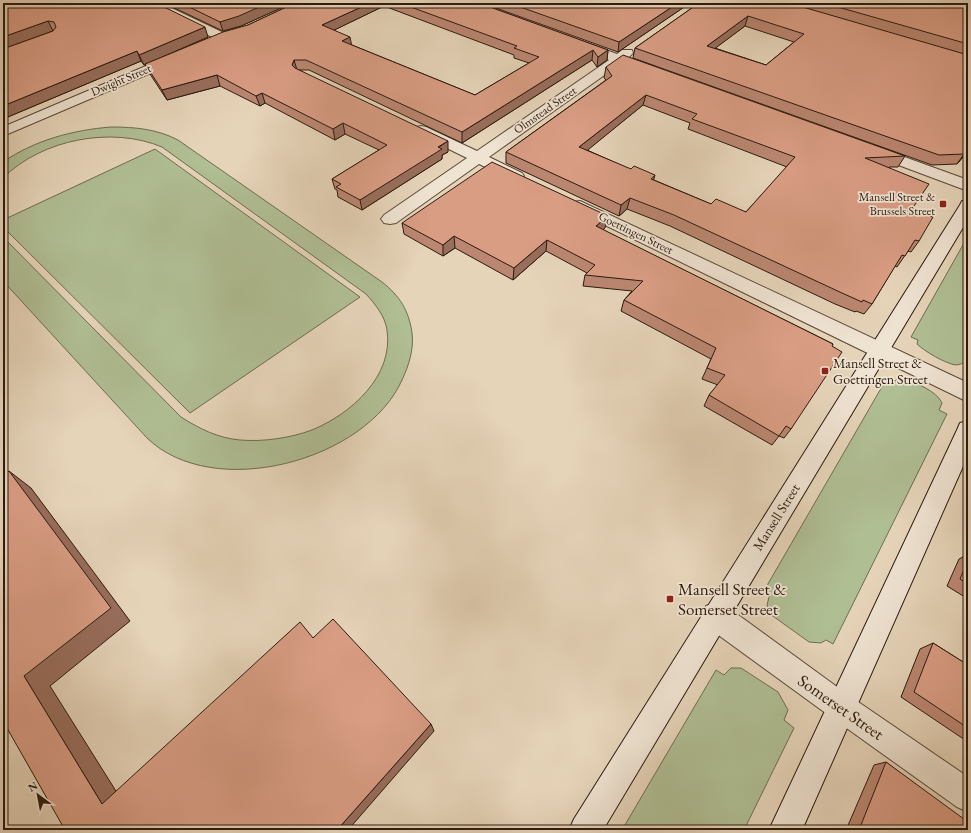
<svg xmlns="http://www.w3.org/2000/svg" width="971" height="833" font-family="'EB Garamond',serif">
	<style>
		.green { fill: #b0be94; stroke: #6e6c51 }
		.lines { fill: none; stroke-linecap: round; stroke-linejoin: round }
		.street-casing { stroke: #5a4839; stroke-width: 2 }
		.secondary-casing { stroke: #2c1a0e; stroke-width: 2 }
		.street { fill: #efe3d2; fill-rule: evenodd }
		.secondary { fill: #efe3d2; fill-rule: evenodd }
		.wall { fill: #bb8772; stroke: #2c1a0e; fill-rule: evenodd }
		.shaded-wall { fill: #986e5c; stroke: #2c1a0e }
		.building { fill: #d99d84; stroke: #2c1a0e; fill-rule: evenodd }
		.poi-dot { fill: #8f2418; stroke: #efe3d2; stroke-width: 1.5 }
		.labels { text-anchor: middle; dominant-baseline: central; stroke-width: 3.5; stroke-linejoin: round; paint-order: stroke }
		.far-street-label { font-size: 12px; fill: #2c1a0e; stroke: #efe3d2 }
		.far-poi-label { font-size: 12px; fill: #2c1a0e; stroke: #efe3d2; text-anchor: end }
		.poi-label { font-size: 14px; fill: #2c1a0e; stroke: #efe3d2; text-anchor: start }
		.street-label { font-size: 14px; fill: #2c1a0e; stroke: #efe3d2 }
		.near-poi-label { font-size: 17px; fill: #2c1a0e; stroke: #efe3d2; text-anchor: start }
		.near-street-label { font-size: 17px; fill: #2c1a0e; stroke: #efe3d2 }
	</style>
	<rect width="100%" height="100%" fill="#e6d4b9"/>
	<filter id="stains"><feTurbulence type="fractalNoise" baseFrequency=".005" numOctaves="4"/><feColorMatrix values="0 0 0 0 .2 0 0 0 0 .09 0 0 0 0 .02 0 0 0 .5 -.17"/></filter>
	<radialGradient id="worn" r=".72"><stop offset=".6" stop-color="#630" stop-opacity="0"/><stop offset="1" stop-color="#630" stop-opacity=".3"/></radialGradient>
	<g class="green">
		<path d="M111,127C135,127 157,129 178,140L382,282C400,296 409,311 412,333C414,349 409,365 402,380C366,461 213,502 147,438L3,281V237L181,417C200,429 218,438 240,440C264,442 290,438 312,430C351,414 394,376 387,330C385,316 375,304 366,294L162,147C112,126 42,139 3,178V162C35,140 73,130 111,127Z"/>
		<path d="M155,149L360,297L190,413L3,227V220Z"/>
		<path d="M968,236V363C963,362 960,365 956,365C946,364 924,351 917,344L918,340L911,337Z"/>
		<path d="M887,378L893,381L904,378C916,384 936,390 942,403L939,410L947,414L833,644L826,640L821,643L809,642L770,614L767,605L770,593L765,589Z"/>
		<path d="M731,668H741L778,692L788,710L784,720L794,728L744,830H622L716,670L724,675Z"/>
	</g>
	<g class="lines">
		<g class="street-casing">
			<g id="street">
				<path d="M146,3H161L226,34L228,37L226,40H218L148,5Z"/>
				<path d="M581,41L617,54L622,50H632L633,53L628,58L651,66L653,69L651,72H641L620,64L489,157L522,173L524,176L522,179L516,181L510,179L479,164L396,223L390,224L384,223L381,219L384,215L467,158L416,133L414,130L416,127L421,126L426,127L477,151L609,60L577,48L575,45L577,42Z"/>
				<path d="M174,54L179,55L180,58L179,61L3,136V127Z"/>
				<path d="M874,146L968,180V191L869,154L866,151L869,148Z"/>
				<path d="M580,201L968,383V402L574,210L572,206L574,202Z"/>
				<path d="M716,602L726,606L851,697L968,777V812L957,807L831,717L706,626L702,616L706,606Z"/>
			</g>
		</g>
		<g class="secondary-casing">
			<g id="secondary">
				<path d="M968,200V219L603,830H569L574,819L960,205L962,201Z"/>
				<path d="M968,421V455L802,830H769L957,430L960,423Z"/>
			</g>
		</g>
		<use href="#street" class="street"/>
		<use href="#secondary" class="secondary"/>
	</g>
	<g class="wall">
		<path d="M3,3L208,37L144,65L141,61L3,119Z"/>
		<path d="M164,3H292L241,26L223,31Z"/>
		<path d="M295,3H479L608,50L607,60L597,67L592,60L462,143L309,70H299L448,152L442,155V159L362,210L338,197L337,190L335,189L332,179L379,150L345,134L335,140L265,103L260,106L220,86L167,100L150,74L145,64L248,25ZM384,6L514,55V58L529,63L475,95L352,45L334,30Z"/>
		<path d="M482,3H690L618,52Z"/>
		<path d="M699,3H968V151L957,164L932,165L633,58L635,48ZM745,26L794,42L766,65L715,48Z"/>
		<path d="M606,67L905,156L898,167H889L912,209L919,241L911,252L908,251L897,267L895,266L872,304L864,314L856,311L855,312L835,304L670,226L627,209L619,216L506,163V152L606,80L604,78ZM643,105L690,123L688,129L787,167L746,212L711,204L654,180L587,150Z"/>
		<path d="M402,223L605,228L603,230L833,344L791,429L784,438L779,436L772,445L704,406L709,395L718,385L702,379L711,359L621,311L624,300L632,291L583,286L585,275L587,273L546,251L513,280L455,248L443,256L404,234Z"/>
		<path d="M968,544V599L947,586L959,559L963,557Z"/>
		<path d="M933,643L968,665V742L901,697L920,649Z"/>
		<path d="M886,762L924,791L968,830H846L874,765Z"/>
	</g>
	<g class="shaded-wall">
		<path d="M268,3H292L241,26L223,31L220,22Z"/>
		<path d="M370,3H384V6L324,35L322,25Z"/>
		<path d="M678,3H690L618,52L619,42Z"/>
		<path d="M748,16L745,26L705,56L707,46Z"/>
		<path d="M48,21L53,31L3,49V37Z"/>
		<path d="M205,27L208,37L144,65L139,55Z"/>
		<path d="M350,37L352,47L342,41Z"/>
		<path d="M593,50L592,60L462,143V132Z"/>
		<path d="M608,50L607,60L597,67L598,57Z"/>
		<path d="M137,51L141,61L3,119V106Z"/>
		<path d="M294,60L297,70L292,65Z"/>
		<path d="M217,75L220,86L167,100L162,90Z"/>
		<path d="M262,93L265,103L260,106L256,96Z"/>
		<path d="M646,95L643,105L578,158L579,147Z"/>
		<path d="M343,123L345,134L335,140L333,129Z"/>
		<path d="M448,141V152L442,155V159L362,210L360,200Z"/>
		<path d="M968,149V151L957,164L964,154Z"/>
		<path d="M655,175L652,186L651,179Z"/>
		<path d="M630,198L627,209L619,216L621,205Z"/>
		<path d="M608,216L605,228L594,238L596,226Z"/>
		<path d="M454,236L455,248L443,256V245Z"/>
		<path d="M547,240L546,251L513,280L514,268Z"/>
		<path d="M9,471L31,488L130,621L50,686L126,807L102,804L24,676Z"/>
		<path d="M431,724L434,731L348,830H337Z"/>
	</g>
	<g class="building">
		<path d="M3,3H156L205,27L139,55L137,51L3,106V49L53,31L56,27L54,22L48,21L3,37Z"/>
		<path d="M181,3H268L239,16L220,22Z"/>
		<path d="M295,3H370L322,25L350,37L342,41L475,95L539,57L514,48L517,46L400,3H479L608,50L598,57L593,50L462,132L306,60H294L292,65L295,68L448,141L438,147L442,149L360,200L336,187L341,184L332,179L387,145L343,123L333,129L262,93L256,96L217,75L162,90L145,64L223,32L248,25Z"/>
		<path d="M509,3H678L619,42Z"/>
		<path d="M699,3H789L968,55V149L964,154L939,155L635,48ZM748,16L804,34L766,65L707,46Z"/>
		<path d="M824,3H968V44Z"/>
		<path d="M623,55L905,156L865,158L929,184L912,209L933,217L919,241L915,240L905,256L902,255L872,304L863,300L862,302L842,293L674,215L630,198L621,205L506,152L612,76L606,67ZM646,95L697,114L692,119L795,157L746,212L716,199L711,204L651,179L655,175L634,166L631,169L579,147Z"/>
		<path d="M492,162L608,216L596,226L833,344L832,346L842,352L791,429L786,426L779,436L709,395L725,375L707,368L716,348L624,300L643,281L585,275L595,265L547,240L514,268L454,236L443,245L402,223Z"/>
		<path d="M9,471L111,608L24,676L102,804L300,622L313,638L333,619L431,724L337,830H65L3,721V475Z"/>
		<path d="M968,560V584L960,579Z"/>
		<path d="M933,643L968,665V728L914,692Z"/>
		<path d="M886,762L968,822V830H859Z"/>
	</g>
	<g class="poi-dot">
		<rect x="939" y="200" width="8" height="8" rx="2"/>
		<rect x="821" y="367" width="8" height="8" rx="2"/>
		<rect x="666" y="595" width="8" height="8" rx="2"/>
	</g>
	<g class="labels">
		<g class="far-street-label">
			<text transform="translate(121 80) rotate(-23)">Dwight Street</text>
			<text transform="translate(545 110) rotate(-35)">Olmstead Street</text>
			<text transform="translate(636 233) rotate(26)">Goettingen Street</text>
		</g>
		<g class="far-poi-label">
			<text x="935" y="197">Mansell Street &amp;<tspan x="935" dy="14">Brussels Street</tspan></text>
		</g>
		<g class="poi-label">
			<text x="833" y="363">Mansell Street &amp;<tspan x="833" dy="16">Goettingen Street</tspan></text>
		</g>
		<g class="street-label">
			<text transform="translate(776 517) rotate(-58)">Mansell Street</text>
		</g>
		<g class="near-poi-label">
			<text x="678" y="589">Mansell Street &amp;<tspan x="678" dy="20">Somerset Street</tspan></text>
		</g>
		<g class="near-street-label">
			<text transform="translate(841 707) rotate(35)">Somerset Street</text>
		</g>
	</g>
	<rect width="971" height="833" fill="none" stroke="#e6d4b9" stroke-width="16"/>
	<rect x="4" y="4" width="963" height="825" fill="none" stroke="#2c1a0e" stroke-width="2"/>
	<rect x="8" y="8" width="955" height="817" fill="none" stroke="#2c1a0e"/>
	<g transform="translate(38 795) rotate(328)" stroke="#efe3d2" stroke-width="3" paint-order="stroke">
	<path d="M0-3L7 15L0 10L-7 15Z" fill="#2c1a0e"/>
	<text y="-6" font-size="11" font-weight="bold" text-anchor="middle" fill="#2c1a0e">N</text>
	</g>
	<rect width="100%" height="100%" filter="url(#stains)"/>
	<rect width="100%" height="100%" fill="url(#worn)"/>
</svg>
